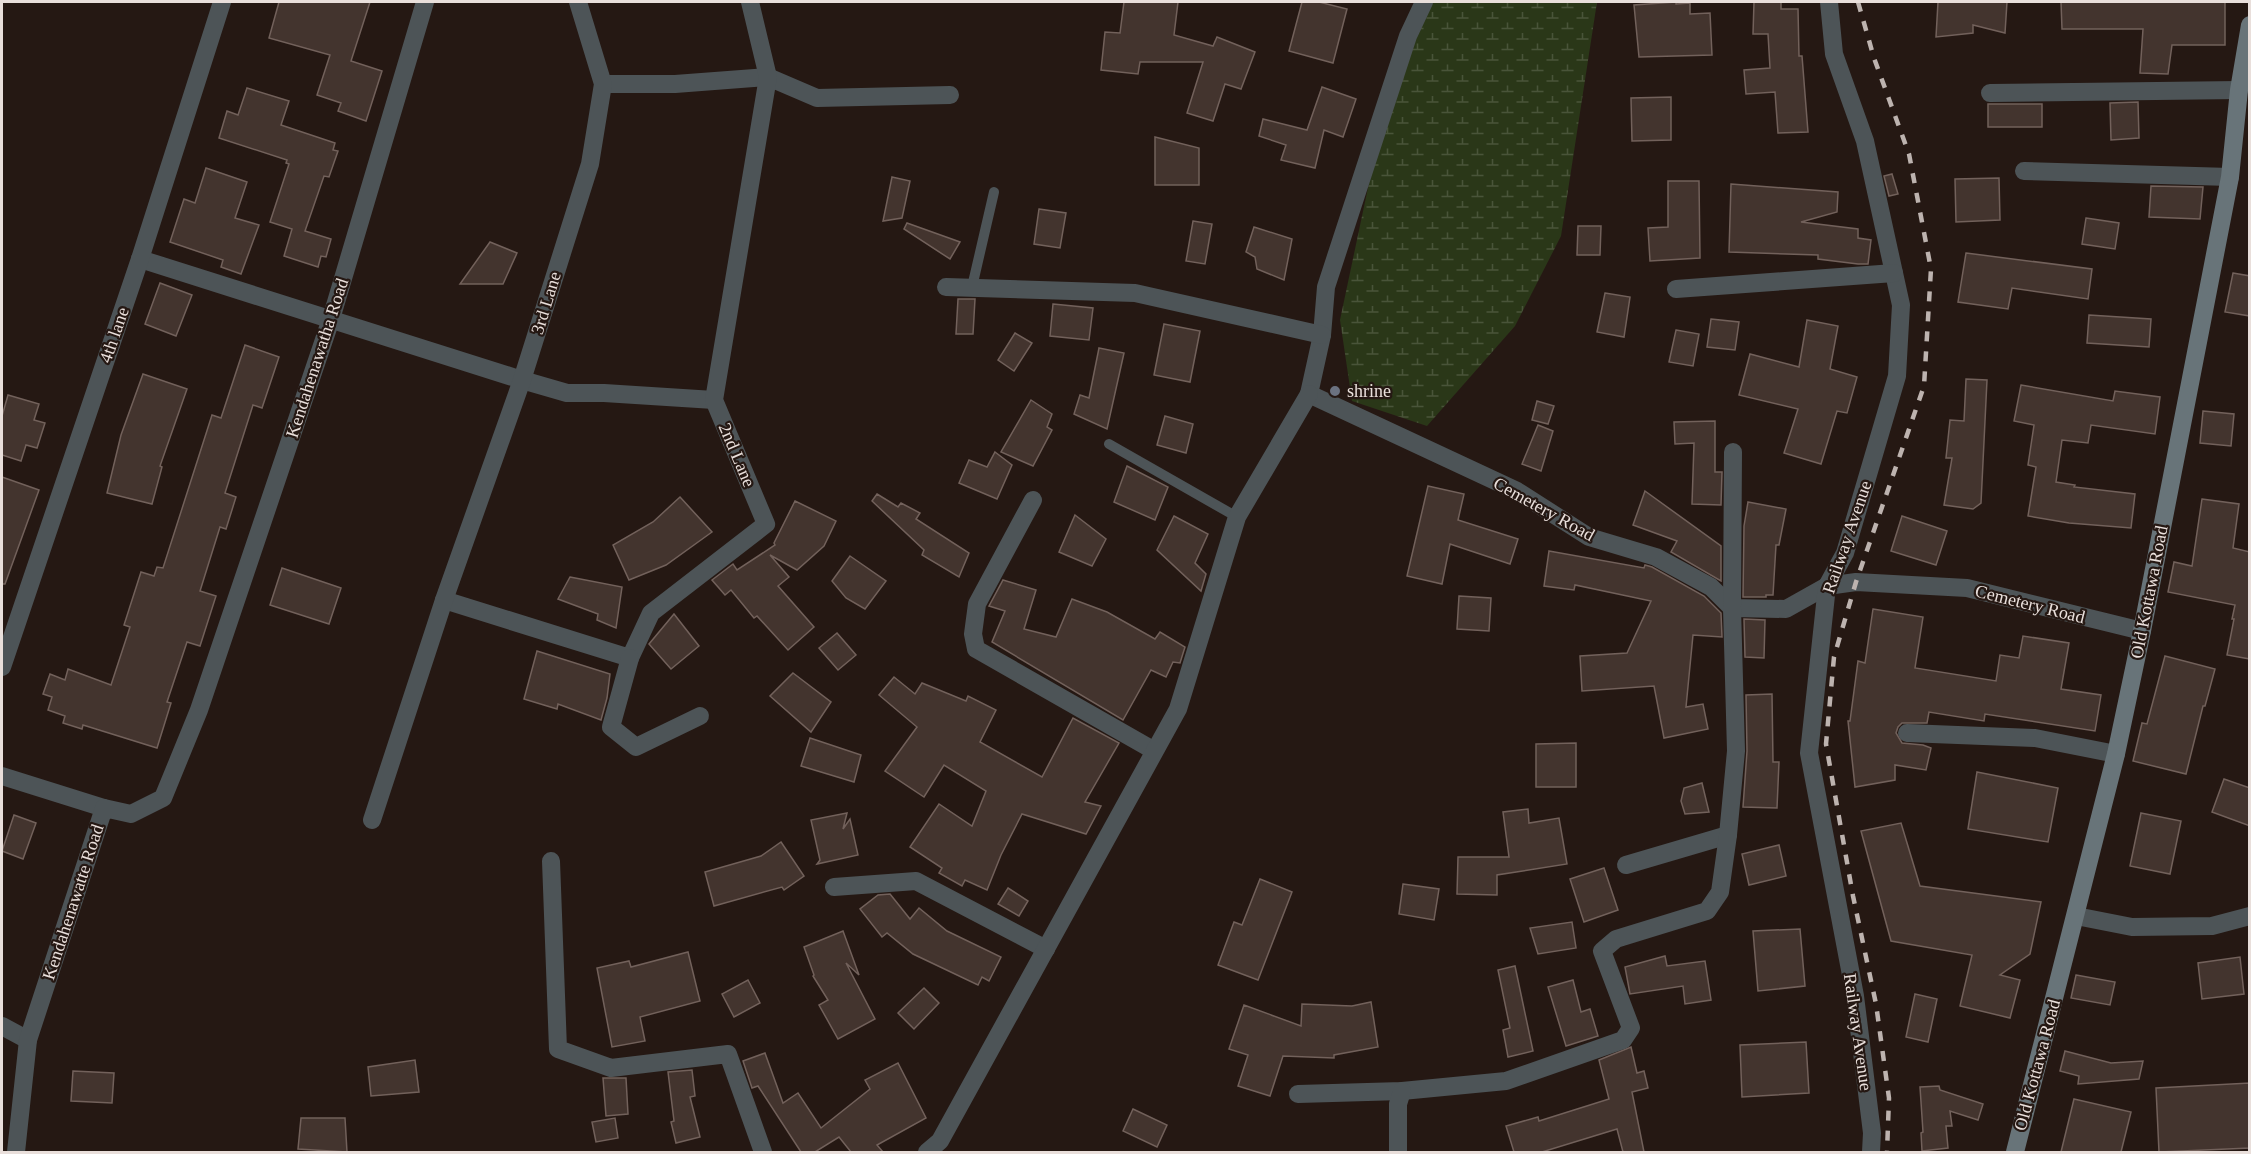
<svg xmlns="http://www.w3.org/2000/svg" width="2251" height="1154" font-family="'Times New Roman',serif">
	<style>
		.wetland { fill: url(#wetland-marsh) }
		.building { fill: #43342e; stroke: #72615b; stroke-width: 1.5 }
		.lines { fill: none; stroke-linecap: round; stroke-linejoin: round }
		.lane { stroke: #4d5457; stroke-width: 10 }
		.street { stroke: #4d5457; stroke-width: 18 }
		.secondary { stroke: #687479; stroke-width: 18 }
		.rail { stroke: #bdb3af; stroke-width: 4.5; stroke-dasharray: 10 10; stroke-linecap: butt }
		.worship-dot { fill: #6b7280; stroke: #251813; stroke-width: 2 }
		.labels { text-anchor: middle; dominant-baseline: central; stroke-width: 4.5; stroke-linejoin: round; paint-order: stroke }
		.street-label { font-size: 18px; fill: #e9dfdb; stroke: #251813 }
		.poi-label { font-size: 18px; fill: #e9dfdb; stroke: #251813; text-anchor: start }
	</style>
	<defs>
		<pattern id="wetland-marsh" width="20" height="14" patternUnits="userSpaceOnUse" patternTransform="scale(1.5)"><rect width="20" height="14" fill="#2a3718"/><path d="M1 5h8M5 5V1M11 12h8M15 12V8" fill="none" stroke="#495439"/></pattern>
	</defs>
	<rect width="100%" height="100%" fill="#251813"/>
	<path class="wetland" d="M1420,2H1597L1561,236L1515,326L1427,426L1352,401L1340,320L1383,117Z"/>
	<g class="building">
		<path d="M279,2H370L351,61L382,71L366,121L338,111L341,103L317,95L330,55L269,38Z"/>
		<path d="M1124,2H1178L1174,35L1213,46L1217,37L1255,52L1241,89L1225,84L1213,121L1187,113L1203,62H1140L1138,74L1101,70L1105,32L1120,33Z"/>
		<path d="M1302,2H1319L1347,9L1333,63L1289,51Z"/>
		<path d="M1676,2V4L1690,3V14L1710,13L1712,55L1639,57L1634,5Z"/>
		<path d="M1754,2H1781V9H1798L1799,56H1802L1808,132L1778,133L1775,92L1746,94L1744,70L1770,68L1768,34H1753Z"/>
		<path d="M1938,2H2007L2005,33L1973,25V33L1936,37Z"/>
		<path d="M2061,2H2225V45H2172L2168,74L2140,73L2143,29H2062Z"/>
		<path d="M1322,87L1356,99L1343,137L1324,130L1315,168L1281,160L1286,145L1259,136L1263,119L1307,130Z"/>
		<path d="M247,88L289,101L281,125L335,143L333,150L338,151L329,177L324,176L305,231L331,239L326,257L321,256L318,267L284,256L292,229L270,222L289,164L286,163L287,160L219,138L227,111L238,115Z"/>
		<path d="M1671,97V140L1632,141L1631,98Z"/>
		<path d="M2138,102L2139,138L2111,140L2110,103Z"/>
		<rect x="1988" y="104" width="54" height="23"/>
		<path d="M1155,137L1199,148V185H1155Z"/>
		<path d="M206,168L247,182L235,218L259,225L241,274L221,267L223,260L170,242L184,199L195,203Z"/>
		<path d="M1892,174L1898,194L1889,196L1884,176Z"/>
		<path d="M892,177L910,181L902,218L883,221Z"/>
		<path d="M1999,178L2000,220L1956,222L1955,179Z"/>
		<path d="M1668,181H1699L1700,258L1650,261L1648,228L1668,227Z"/>
		<path d="M1731,184L1838,192L1837,212L1801,222L1858,229V238L1871,240L1868,264H1858L1818,259V255L1729,252Z"/>
		<path d="M2151,186L2203,187L2200,219L2149,217Z"/>
		<path d="M1039,209L1066,213L1060,248L1034,244Z"/>
		<path d="M2086,218L2119,223L2115,249L2082,244Z"/>
		<path d="M1193,221L1212,224L1205,264L1186,261Z"/>
		<path d="M907,223L960,242L950,259L904,229Z"/>
		<path d="M1578,226H1601L1600,255H1577Z"/>
		<path d="M1254,227L1292,239L1284,280L1257,269L1255,257L1246,252Z"/>
		<path d="M490,242L517,253L503,284H460Z"/>
		<path d="M1966,253L2092,269L2088,299L2012,288L2008,309L1958,302Z"/>
		<path d="M2233,273L2250,276V316L2225,312Z"/>
		<path d="M160,283L192,295L176,336L145,324Z"/>
		<path d="M1605,293L1630,297L1624,337L1597,332Z"/>
		<path d="M958,299H975L973,334H956Z"/>
		<path d="M1053,304L1093,308L1089,340L1050,336Z"/>
		<path d="M2089,315L2151,319L2149,347L2087,343Z"/>
		<path d="M1711,319L1739,322L1735,350L1707,347Z"/>
		<path d="M1807,320L1838,326L1830,369L1857,377L1847,413L1837,411L1821,464L1784,453L1798,409L1739,395L1750,354L1799,367Z"/>
		<path d="M1164,324L1200,331L1190,382L1154,375Z"/>
		<path d="M1676,330L1699,334L1693,366L1669,362Z"/>
		<path d="M1015,333L1032,343L1014,371L998,360Z"/>
		<path d="M245,345L279,357L262,408L253,405L225,493L236,497L226,529L220,527L200,591L216,596L200,646L187,642L167,702L171,703L157,748L83,725L82,729L63,723L65,716L48,710L52,697L43,694L50,674L65,680L68,669L111,685L130,627L124,625L141,572L154,576L157,567L163,568L212,415L221,418Z"/>
		<path d="M1099,348L1124,353L1107,429L1074,414L1080,395L1089,398Z"/>
		<path d="M143,374L187,389L160,466L162,467L152,504L107,493L121,435Z"/>
		<path d="M1966,379L1987,380L1981,503L1973,509L1944,505L1952,458H1946L1950,420L1964,421Z"/>
		<path d="M2021,385L2113,401L2115,391L2160,397L2155,434L2091,425L2088,443L2062,440L2056,482L2075,485L2074,487L2135,494L2131,528L2069,523L2028,516L2036,467L2028,465L2034,425L2014,421Z"/>
		<path d="M8,395L39,404L34,420L45,423L37,448L26,445L21,461L2,455V416Z"/>
		<path d="M1031,400L1052,414L1047,427L1052,430L1033,466L1001,452Z"/>
		<path d="M1537,401L1554,406L1548,424L1532,420Z"/>
		<path d="M2203,411L2234,414L2231,446L2200,443Z"/>
		<path d="M1165,416L1193,424L1186,453L1157,445Z"/>
		<path d="M1715,421V472H1722L1721,505L1692,504L1694,443L1675,444L1674,422Z"/>
		<path d="M1538,425L1553,431L1541,471L1522,464Z"/>
		<path d="M995,452L1012,465L997,499L959,483L969,460L987,467Z"/>
		<path d="M1127,466L1168,487L1155,520L1114,502Z"/>
		<path d="M2,477L39,490L5,584H2Z"/>
		<path d="M1428,486L1464,494L1458,520L1518,539L1510,564L1450,544L1442,584L1407,576Z"/>
		<path d="M1645,491L1721,546V581L1671,552L1677,541L1633,525Z"/>
		<path d="M877,494L898,507L901,503L920,513L916,519L969,553L959,577L922,555L924,550L872,501Z"/>
		<path d="M680,497L712,532L666,565L629,580L613,545L653,522Z"/>
		<path d="M2202,499L2239,504L2233,548L2250,552V659L2227,655L2234,619H2232L2235,605L2168,592L2174,562L2192,566Z"/>
		<path d="M795,501L836,521L824,546L797,570L770,555L789,577L778,586L814,627L788,650L757,616L754,618L731,590L725,595L712,580L733,564L737,570L775,545L774,543Z"/>
		<path d="M1748,502L1786,509L1779,545H1776L1773,595H1766V597H1743L1744,526Z"/>
		<path d="M1075,515L1106,539L1092,566L1059,552Z"/>
		<path d="M1174,516L1208,534L1195,563L1206,574L1201,591L1157,550Z"/>
		<path d="M1902,516L1947,531L1936,565L1891,551Z"/>
		<path d="M1549,551L1644,568L1645,565L1652,567L1704,596L1721,613L1722,637L1693,635L1686,707L1703,704L1708,729L1664,738L1654,686L1582,691L1580,656L1627,653L1651,601L1575,585L1574,590L1544,586Z"/>
		<path d="M850,556L886,581L865,609L846,598L832,581Z"/>
		<path d="M282,568L341,588L329,624L270,605Z"/>
		<path d="M570,577L622,587L616,628L597,620L598,614L558,599Z"/>
		<path d="M1003,580L1036,590L1024,629L1056,637L1072,599L1107,612L1155,639L1160,632L1185,647L1180,663L1173,662L1166,677L1151,670L1123,720L992,642L1005,611L989,606Z"/>
		<path d="M1459,596L1491,598L1489,631L1457,629Z"/>
		<path d="M1873,609L1923,617L1915,668L1996,681L2000,655L2019,658L2023,636L2069,643L2061,689L2101,695L2095,731L1985,714L1984,721L1929,712L1927,723H1902L1898,727L1896,733L1902,743L1923,745L1931,748L1926,770L1895,765V780L1855,787L1848,721H1850L1858,661L1865,663Z"/>
		<path d="M674,614L699,646L671,669L649,644Z"/>
		<path d="M1744,619L1765,620L1764,658L1745,657Z"/>
		<path d="M837,633L856,655L838,670L819,648Z"/>
		<path d="M537,651L610,674L607,698L601,720L558,704L557,709L524,699Z"/>
		<path d="M2165,656L2215,669L2205,706H2203L2186,774L2133,761L2142,723L2147,724Z"/>
		<path d="M793,673L831,702L811,732L770,696Z"/>
		<path d="M894,677L915,694L922,683L966,701L968,696L996,710L980,742L1042,777L1073,718L1119,743L1085,802L1101,806L1086,834L1022,814L1001,855L987,890L965,880L962,886L939,873L942,868L910,847L939,804L972,826L986,791L944,765L924,797L885,771L917,727L879,695Z"/>
		<path d="M1772,694L1773,762H1779L1777,808L1743,807L1747,751L1746,695Z"/>
		<path d="M810,738L861,755L854,782L801,766Z"/>
		<path d="M1576,743V787H1536V744Z"/>
		<path d="M1977,772L2058,788L2048,842L1968,829Z"/>
		<path d="M2224,779L2250,788V826L2212,812Z"/>
		<path d="M1702,783L1709,812L1685,814L1681,801L1684,788Z"/>
		<path d="M1528,809L1529,823L1559,818L1567,864L1497,875V895L1457,894L1458,857H1509L1503,812Z"/>
		<path d="M847,813L843,829L850,819L858,855L817,864L820,860L811,820Z"/>
		<path d="M2141,813L2181,821L2170,874L2130,866Z"/>
		<path d="M14,815L36,823L23,859L2,851Z"/>
		<path d="M1901,823L1920,886L2041,902L2030,954L2000,975L2020,980L2010,1018L1960,1006L1972,955L1891,941L1861,831Z"/>
		<path d="M781,842L804,876L784,890L782,887L714,906L705,872L761,856Z"/>
		<path d="M1779,845L1786,876L1749,885L1742,854Z"/>
		<path d="M1604,868L1618,910L1584,922L1570,879Z"/>
		<path d="M1260,879L1292,892L1258,980L1218,965L1234,922L1242,925Z"/>
		<path d="M1403,884L1439,889L1434,920L1399,914Z"/>
		<path d="M1008,888L1028,901L1019,916L998,904Z"/>
		<path d="M890,894L910,919L919,908L947,931L1001,957L989,981L982,977L978,985L913,954L887,933L882,937L860,909L878,895Z"/>
		<path d="M1572,922L1576,948L1538,954L1530,928Z"/>
		<path d="M1800,929L1805,986L1758,991L1753,931Z"/>
		<path d="M843,931L859,975L846,963L875,1019L838,1039L819,1005L828,1000L813,976L814,975L804,947Z"/>
		<path d="M688,952L700,1001L640,1017L645,1041L612,1047L597,968L629,961L631,967Z"/>
		<path d="M1665,956L1667,966L1705,961L1711,1000L1685,1004L1683,986L1630,994L1625,967Z"/>
		<path d="M2240,957L2244,994L2202,999L2198,963Z"/>
		<path d="M1515,966L1533,1051L1508,1057L1503,1030L1510,1028L1498,970Z"/>
		<path d="M2076,975L2115,982L2110,1005L2071,998Z"/>
		<path d="M748,980L760,1003L734,1017L722,994Z"/>
		<path d="M1573,980L1581,1012L1590,1009L1598,1036L1566,1046L1548,987Z"/>
		<path d="M924,988L939,1003L914,1029L898,1013Z"/>
		<path d="M1915,994L1937,999L1928,1042L1906,1037Z"/>
		<path d="M1371,1002L1378,1047L1334,1055V1058L1283,1056L1270,1096L1238,1086L1248,1055L1229,1049L1244,1005L1301,1026L1302,1004L1352,1006Z"/>
		<path d="M1806,1042L1809,1093L1742,1097L1740,1045Z"/>
		<path d="M1631,1047L1637,1073L1644,1071L1648,1088L1632,1092L1644,1152H1623L1617,1129L1542,1152H1514L1506,1126L1538,1117L1539,1121L1609,1099L1599,1060Z"/>
		<path d="M2065,1051L2111,1063L2143,1061L2139,1079L2078,1084L2079,1076L2060,1071Z"/>
		<path d="M765,1053L783,1103L798,1093L821,1128L870,1089L865,1080L898,1063L926,1118L877,1145L883,1152H851L839,1137L815,1152H801L758,1086L752,1088L743,1061Z"/>
		<path d="M415,1060L419,1092L371,1096L368,1067Z"/>
		<path d="M692,1070L695,1096L690,1097L700,1137L676,1143L671,1122L674,1121L668,1072Z"/>
		<path d="M73,1071L114,1073L112,1103L71,1101Z"/>
		<path d="M603,1078H626L628,1114L606,1116Z"/>
		<path d="M2250,1083V1148L2159,1152L2156,1088Z"/>
		<path d="M1939,1086L1940,1090L1983,1104L1978,1120L1950,1111L1952,1126H1946L1948,1148L1922,1151L1921,1133L1923,1132L1920,1087Z"/>
		<path d="M2074,1099L2131,1112L2121,1152H2061Z"/>
		<path d="M1133,1109L1167,1125L1157,1147L1123,1131Z"/>
		<path d="M301,1118H345L347,1152L298,1149Z"/>
		<path d="M615,1118L618,1138L596,1142L592,1122Z"/>
	</g>
	<g class="lines">
		<g class="lane">
			<path d="M972,287L994,192"/>
			<path d="M1109,444L1237,517"/>
		</g>
		<g class="street">
			<path d="M1424,2L1408,36L1326,287L1322,335L1309,394L1517,491L1589,537L1656,557L1711,587L1732,608L1786,609L1827,586L1856,582L1967,588L2142,631"/>
			<path d="M1829,2L1834,54L1865,141L1901,305L1897,376L1845,553L1827,586L1809,753L1855,996L1872,1133L1871,1152"/>
			<path d="M603,84H675L768,77L817,98L950,95"/>
			<path d="M1990,93L2239,90"/>
			<path d="M2024,171L2230,177"/>
			<path d="M140,259L522,380L567,393H604L714,400"/>
			<path d="M946,287L1135,293L1322,335"/>
			<path d="M1676,289L1894,273"/>
			<path d="M1033,500L977,604L973,634L976,649L1153,750"/>
			<path d="M444,600L630,658L651,613L766,524L714,400L768,77L750,2"/>
			<path d="M630,658L611,727L636,747L700,716"/>
			<path d="M2,667L140,259L222,2"/>
			<path d="M1907,733L2035,738L2116,754"/>
			<path d="M2,776L104,808"/>
			<path d="M372,820L444,600L522,380L590,164L603,84L578,2"/>
			<path d="M551,861L558,1049L611,1068L728,1054L763,1152"/>
			<path d="M1626,865L1728,835"/>
			<path d="M834,887L916,881L1046,949"/>
			<path d="M2076,916L2132,927L2212,926L2250,916"/>
			<path d="M2,1026L28,1040"/>
			<path d="M1298,1094L1402,1091L1506,1081L1623,1040L1631,1028L1602,951L1616,939L1707,911L1720,892L1728,835L1736,751L1732,608L1733,452"/>
			<path d="M16,1152L28,1040L104,808L131,814L163,798L199,710L331,319L425,2"/>
			<path d="M927,1152L940,1141L1178,709L1237,517L1309,394"/>
			<path d="M1398,1152V1104L1402,1091"/>
		</g>
		<path class="secondary" d="M2015,1152L2116,754L2142,631L2230,177L2239,90L2250,25"/>
		<path class="rail" d="M1858,2L1874,58L1909,154L1931,269L1924,386L1856,582L1834,657L1826,744L1853,896L1876,1004L1889,1098L1887,1152"/>
	</g>
	<circle class="worship-dot" cx="1335" cy="391" r="6"/>
	<g class="labels">
		<g class="street-label">
			<text transform="translate(546 303) rotate(-73)">3rd Lane</text>
			<text transform="translate(114 335) rotate(-71)">4th lane</text>
			<text transform="translate(317 358) rotate(-72)">Kendahenawatha Road</text>
			<text transform="translate(737 455) rotate(67)">2nd Lane</text>
			<text transform="translate(1544 509) rotate(29)">Cemetery Road</text>
			<text transform="translate(1847 537) rotate(-71)">Railway Avenue</text>
			<text transform="translate(2149 592) rotate(-79)">Old Kottawa Road</text>
			<text transform="translate(2030 604) rotate(14)">Cemetery Road</text>
			<text transform="translate(73 902) rotate(-72)">Kendahenawatte Road</text>
			<text transform="translate(1858 1032) rotate(82)">Railway Avenue</text>
			<text transform="translate(2037 1065) rotate(-75)">Old Kottawa Road</text>
		</g>
		<g class="poi-label">
			<text x="1347" y="391">shrine</text>
		</g>
	</g>
	<rect width="2251" height="1154" fill="none" stroke="#e9dfdb" stroke-width="6"/>
</svg>
